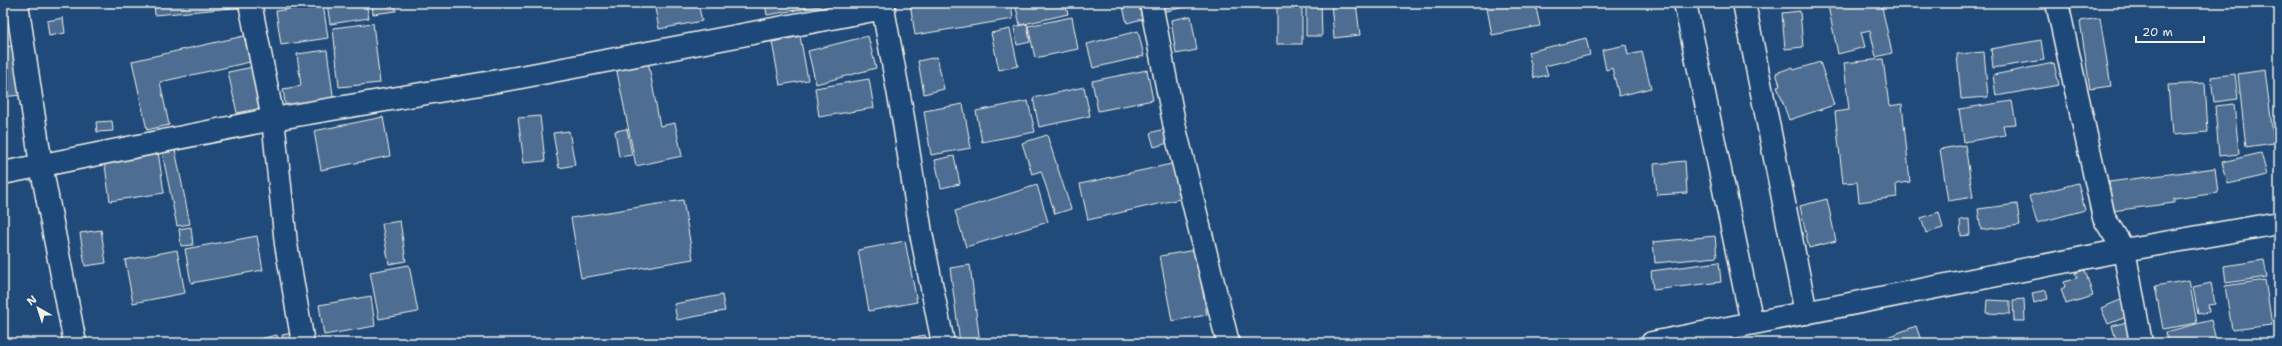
<svg xmlns="http://www.w3.org/2000/svg" width="2282" height="346" font-family="'Shantell Sans',sans-serif">
	<style>
		.building { fill: #4d6e92; stroke: #f4f1e8 }
		.lines { fill: none; stroke-linecap: round; stroke-linejoin: round }
		.minor-casing { stroke: #f4f1e8; stroke-width: 25 }
		.minor { stroke: #1f4a7a; stroke-width: 22 }
	</style>
	<rect width="100%" height="100%" fill="#1f4a7a"/>
	<filter id="ink" filterUnits="userSpaceOnUse"><feTurbulence type="fractalNoise" baseFrequency=".025" numOctaves="2"/><feDisplacementMap in="SourceGraphic" scale="8" xChannelSelector="R" yChannelSelector="G"/><feConvolveMatrix kernelMatrix="1 2 1 2 8 2 1 2 1" color-interpolation-filters="sRGB"/></filter>
	<g filter="url(#ink)">
		<g class="building">
			<path d="M108,3H128L109,7Z"/>
			<path d="M154,3H243V7L155,15Z"/>
			<path d="M327,3H366L369,18L330,24Z"/>
			<path d="M372,3H395L396,11L373,14Z"/>
			<path d="M654,3H698L702,21L659,29Z"/>
			<path d="M765,3H819L820,6L767,15Z"/>
			<path d="M910,3H1011L1013,19L915,35Z"/>
			<path d="M1015,3H1065L1068,14L1020,25Z"/>
			<path d="M1159,3H1206L1161,12Z"/>
			<rect x="1277" y="3" width="25" height="41"/>
			<path d="M1306,3H1321L1322,36H1306Z"/>
			<path d="M1331,3H1356L1360,35L1334,38Z"/>
			<path d="M1486,3H1535L1540,26L1492,35Z"/>
			<path d="M1839,3H1881L1892,53L1876,57L1870,30L1861,32L1865,47L1838,54L1828,6Z"/>
			<path d="M323,4L328,38L281,45L276,11Z"/>
			<path d="M1139,4L1142,19L1127,23L1123,7Z"/>
			<path d="M1800,11L1803,47L1785,49L1782,13Z"/>
			<path d="M1191,16L1197,50L1176,54L1171,20Z"/>
			<path d="M1072,17L1078,49L1035,58L1028,26Z"/>
			<path d="M63,18L65,33L49,36L47,21Z"/>
			<path d="M2100,18L2111,86L2090,89L2080,21Z"/>
			<path d="M373,23L380,83L339,87L333,28Z"/>
			<path d="M1027,24L1030,42L1017,45L1014,27Z"/>
			<path d="M1010,29L1018,66L999,70L991,33Z"/>
			<path d="M1138,31L1144,56L1093,68L1087,44Z"/>
			<path d="M244,36L250,62L160,82L169,125L147,130L132,61Z"/>
			<path d="M800,36L808,80L780,85L772,42Z"/>
			<path d="M868,36L876,68L816,84L808,51Z"/>
			<path d="M1586,38L1590,55L1545,66L1548,75L1534,78L1528,52Z"/>
			<path d="M2041,40L2044,60L1993,68L1991,49Z"/>
			<path d="M1626,45L1628,55L1642,52L1651,88L1619,96L1612,68L1606,70L1602,50Z"/>
			<path d="M13,46L20,95L3,97V47Z"/>
			<path d="M327,50L334,103L286,110L283,89L301,86L297,54Z"/>
			<path d="M1984,52L1988,97L1961,99L1957,54Z"/>
			<path d="M937,57L944,89L924,94L918,61Z"/>
			<path d="M1883,59L1889,106L1902,104L1910,182L1896,184L1897,197L1859,202L1857,182L1843,183L1835,112L1849,110L1844,63Z"/>
			<path d="M648,61L660,126L675,123L682,156L636,166L616,67Z"/>
			<path d="M1820,62L1834,105L1789,120L1777,86L1780,85L1776,73L1793,67L1794,70Z"/>
			<path d="M2054,63L2059,85L1996,96L1993,75Z"/>
			<path d="M253,67L262,108L237,113L228,72Z"/>
			<path d="M1147,70L1153,100L1098,111L1092,81Z"/>
			<path d="M2265,70L2274,143L2246,147L2238,74Z"/>
			<path d="M2235,74L2238,99L2214,102L2211,77Z"/>
			<path d="M869,79L874,108L819,117L815,88Z"/>
			<path d="M2205,83L2208,132L2172,135L2168,85Z"/>
			<path d="M1084,87L1090,116L1039,127L1033,98Z"/>
			<path d="M1028,101L1035,132L982,142L976,111Z"/>
			<path d="M2012,101L2016,124L2003,125L2005,135L1964,142L1959,109Z"/>
			<path d="M963,104L971,148L931,155L924,111Z"/>
			<path d="M2234,104L2239,154L2219,156L2215,106Z"/>
			<path d="M540,116L545,161L524,163L518,118Z"/>
			<path d="M383,117L390,156L321,170L314,131Z"/>
			<path d="M112,121L113,131L97,132L96,122Z"/>
			<path d="M627,129L632,155L619,157L615,131Z"/>
			<path d="M1164,129L1168,143L1154,147L1150,133Z"/>
			<path d="M569,131L575,165L559,168L553,133Z"/>
			<path d="M1047,135L1071,209L1055,214L1041,171L1032,174L1022,143Z"/>
			<path d="M174,144L190,224L177,226L161,147Z"/>
			<path d="M1965,145L1973,197L1948,201L1940,149Z"/>
			<path d="M158,151L164,193L110,201L104,159Z"/>
			<path d="M2261,153L2267,175L2228,184L2222,162Z"/>
			<path d="M954,156L960,184L941,188L935,160Z"/>
			<path d="M1685,161L1687,193L1657,195L1654,164Z"/>
			<path d="M1176,163L1184,198L1088,220L1080,184Z"/>
			<path d="M2215,168L2218,193L2174,199V203L2112,211L2109,182Z"/>
			<path d="M2078,183L2085,210L2037,223L2029,196Z"/>
			<path d="M1037,185L1048,222L966,247L955,211Z"/>
			<path d="M1827,199L1836,241L1809,248L1800,206Z"/>
			<path d="M683,200L693,259L581,278L571,218Z"/>
			<path d="M2017,204L2020,225L1981,230L1978,209Z"/>
			<path d="M1939,212L1943,228L1926,233L1921,218Z"/>
			<path d="M1969,219L1970,235L1961,236L1960,220Z"/>
			<path d="M400,221L406,261L389,264L382,224Z"/>
			<path d="M191,227L193,245L181,246L179,229Z"/>
			<path d="M101,230L106,263L85,266L80,233Z"/>
			<path d="M257,236L263,270L191,283L185,249Z"/>
			<path d="M1715,236L1717,257L1655,263L1653,242Z"/>
			<path d="M905,241L917,302L869,311L858,250Z"/>
			<path d="M177,250L185,293L133,303L125,260Z"/>
			<path d="M1195,250L1207,315L1172,321L1160,256Z"/>
			<path d="M2264,260L2267,277L2226,283L2224,266Z"/>
			<path d="M1719,262L1721,282L1653,290L1651,271Z"/>
			<path d="M409,265L418,312L379,319L370,272Z"/>
			<path d="M970,265L980,343H960L950,268Z"/>
			<path d="M2085,270L2093,296L2066,304L2061,289L2065,287L2064,282L2077,278L2075,273Z"/>
			<path d="M2189,280L2197,323L2163,329L2155,286Z"/>
			<path d="M2265,280L2272,325L2232,330L2225,286Z"/>
			<path d="M2211,283L2215,304L2208,305L2209,312L2198,314L2193,287Z"/>
			<path d="M2046,290L2048,299L2034,303L2032,293Z"/>
			<path d="M722,295L725,311L677,320L674,304Z"/>
			<path d="M371,296L375,326L324,335L319,305Z"/>
			<path d="M2024,299L2025,321H2014L2013,300Z"/>
			<path d="M2123,299L2129,316L2108,324L2101,308Z"/>
			<path d="M1987,300L2010,301V314L1986,313Z"/>
			<path d="M2211,320L2216,340L2206,343H2168L2166,332Z"/>
			<path d="M2130,321L2135,339L2117,343L2112,326Z"/>
			<path d="M1916,326L1922,343H1878L1877,341Z"/>
			<path d="M298,332L300,343H284L282,335Z"/>
			<path d="M277,335L279,343H242Z"/>
			<path d="M925,335L927,343H886Z"/>
			<path d="M2270,340V343H2252Z"/>
		</g>
		<g class="lines">
			<g class="minor-casing">
				<g id="minor">
					<path d="M17,3L41,165L75,343"/>
					<path d="M250,3L273,119L286,244L303,343"/>
					<path d="M882,3L904,123L921,233L943,343"/>
					<path d="M1151,3L1176,133L1228,343"/>
					<path d="M1685,3L1752,323"/>
					<path d="M1744,3L1806,313"/>
					<path d="M2057,3L2104,218L2124,250L2141,343"/>
					<path d="M3,173L273,119L516,78L884,8"/>
					<path d="M1652,343L2124,250L2279,223"/>
				</g>
			</g>
			<use href="#minor" class="minor"/>
		</g>
	</g>
	<rect width="2282" height="346" fill="none" stroke="#1f4a7a" stroke-width="16"/>
	<rect x="8" y="8" width="2266" height="330" fill="none" stroke="#f4f1e8" stroke-width="1.5" filter="url(#ink)"/>
	<g transform="translate(38 308) rotate(321)" stroke="#1f4a7a" stroke-width="3" paint-order="stroke">
	<path d="M0-3L7 15L0 10L-7 15Z" fill="#f4f1e8"/>
	<text y="-6" font-size="11" font-weight="bold" text-anchor="middle" fill="#f4f1e8">N</text>
	</g>
	<path d="M2136 36v6h68v-6" fill="none" stroke="#f4f1e8" stroke-width="2"/>
	<text x="2142" y="36" font-size="12" fill="#f4f1e8" stroke="#1f4a7a" stroke-width="3" paint-order="stroke">20 m</text>
</svg>
